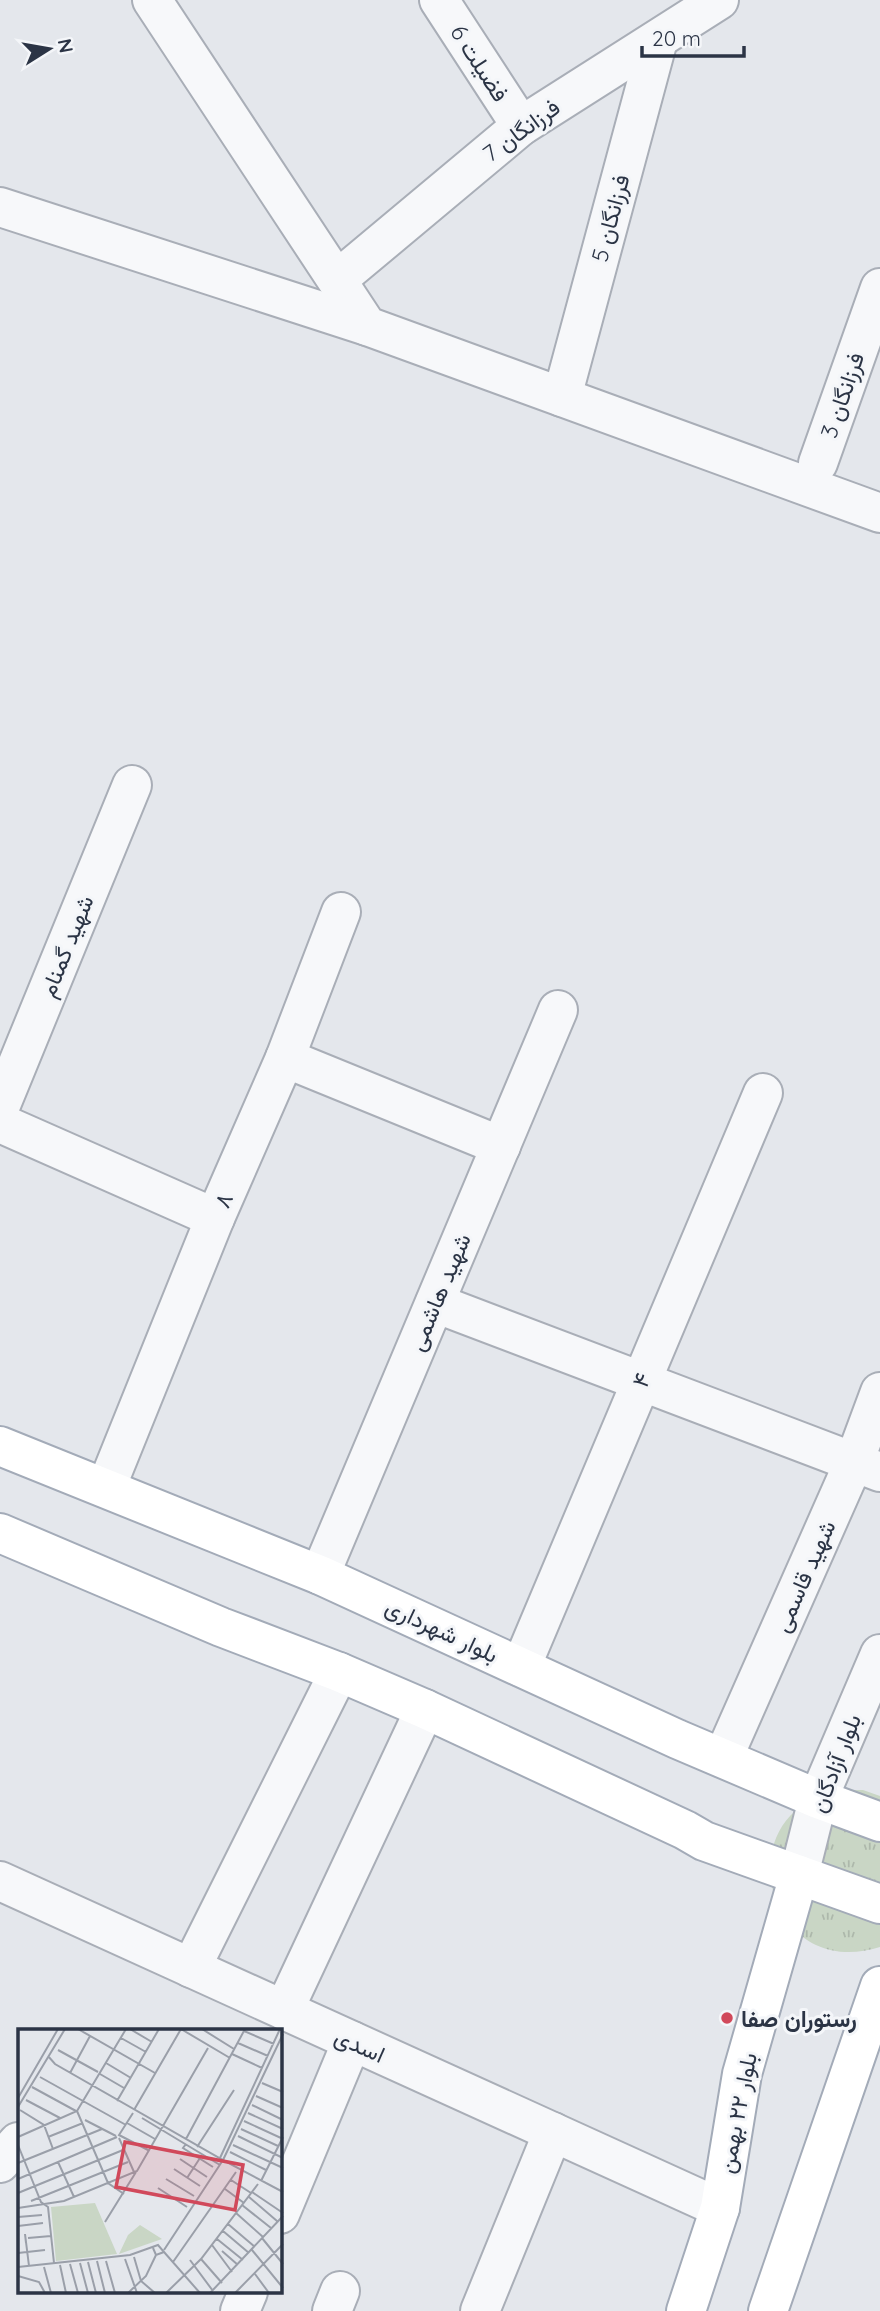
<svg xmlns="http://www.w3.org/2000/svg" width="880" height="2311" font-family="Quicksand,Vazirmatn,sans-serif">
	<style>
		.grass { fill: url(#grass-tufts) }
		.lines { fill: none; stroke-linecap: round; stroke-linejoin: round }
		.minor-casing { stroke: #a9aeb7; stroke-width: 42 }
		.major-casing { stroke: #a3abb8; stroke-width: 42 }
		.minor { stroke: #f7f8fa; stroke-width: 38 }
		.major { stroke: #fff; stroke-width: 38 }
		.poi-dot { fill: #d1495b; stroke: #f4f6f9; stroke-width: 2.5 }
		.labels { text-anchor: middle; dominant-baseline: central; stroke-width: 6; stroke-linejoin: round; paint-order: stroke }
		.street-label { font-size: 23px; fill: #2b3445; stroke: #f4f6f9 }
		.poi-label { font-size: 23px; font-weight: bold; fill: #2b3445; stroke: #f4f6f9; text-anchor: start }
		.inset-road { fill: none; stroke: #9a9fa9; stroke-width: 2 }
		.view { fill: #d1495b; fill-opacity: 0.15; stroke: #d1495b; stroke-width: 3.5 }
		.inset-edge { fill: none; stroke: #2b3445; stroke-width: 3.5 }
	</style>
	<defs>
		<pattern id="grass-tufts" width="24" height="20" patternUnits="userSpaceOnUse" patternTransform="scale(1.75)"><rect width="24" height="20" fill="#c9d6c5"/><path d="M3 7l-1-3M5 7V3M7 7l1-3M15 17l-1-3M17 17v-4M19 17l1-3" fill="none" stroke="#adb8ab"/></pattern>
	</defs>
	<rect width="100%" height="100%" fill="#e4e7ec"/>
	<path class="grass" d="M863,1790L880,1796V1947C766,1983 724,1815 836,1791C844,1789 854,1790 863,1790Z"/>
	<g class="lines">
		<g class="minor-casing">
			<g id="minor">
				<path d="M152,0L367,326L880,513"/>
				<path d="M439,0L521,126"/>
				<path d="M0,207L367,326"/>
				<path d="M338,279L521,126L719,0"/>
				<path d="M562,397L658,40"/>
				<path d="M818,463L880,288"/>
				<path d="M285,1058L501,1146"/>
				<path d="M0,1107L132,785"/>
				<path d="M0,1123L215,1218"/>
				<path d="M435,1303L880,1472"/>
				<path d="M106,1488L215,1218L285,1058L341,912"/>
				<path d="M320,1575L558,1010"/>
				<path d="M521,1667L763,1093"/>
				<path d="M723,1758L854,1462L880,1392"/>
				<path d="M799,1875L818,1799L880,1654"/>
				<path d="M0,1881L720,2208"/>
				<path d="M191,1968L339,1672"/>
				<path d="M284,2010L425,1709"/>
				<path d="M0,2163L18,2142"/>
				<path d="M280,2214L352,2041"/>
				<path d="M240,2311L248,2292"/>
				<path d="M332,2311L340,2291"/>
				<path d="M480,2311L553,2132"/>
			</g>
		</g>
		<g class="major-casing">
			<g id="major">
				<path d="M0,1446L320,1575L677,1739L818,1799L880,1822"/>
				<path d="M0,1533L221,1627L339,1672L425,1709L685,1830L704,1841L880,1904"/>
				<path d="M686,2311L720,2208L742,2074L799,1875"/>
				<path d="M768,2311L880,1986"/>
			</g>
		</g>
		<use href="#minor" class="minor"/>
		<use href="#major" class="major"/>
	</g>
	<circle class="poi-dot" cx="727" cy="2018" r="7"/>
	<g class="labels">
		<g class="street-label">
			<text transform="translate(480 63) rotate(57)">فضیلت 6</text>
			<text transform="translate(521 130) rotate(-36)">فرزانگان 7</text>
			<text transform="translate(610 218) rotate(-75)">فرزانگان 5</text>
			<text transform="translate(842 395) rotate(-71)">فرزانگان 3</text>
			<text transform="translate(66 946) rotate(-68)">شهید گمنام</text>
			<text transform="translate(223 1200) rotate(-66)">۸</text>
			<text transform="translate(439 1292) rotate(-67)">شهید هاشمی</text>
			<text transform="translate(641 1380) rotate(-67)">۴</text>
			<text transform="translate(804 1576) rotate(-66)">شهید قاسمی</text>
			<text transform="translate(442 1630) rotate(25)">بلوار شهرداری</text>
			<text transform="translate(835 1763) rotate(-69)">بلوار آزادگان</text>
			<text transform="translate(360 2045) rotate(24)">اسدی</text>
			<text transform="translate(737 2113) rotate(-79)">بلوار ۲۲ بهمن</text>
		</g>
		<g class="poi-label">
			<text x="741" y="2018">رستوران صفا</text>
		</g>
	</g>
	<g transform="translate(18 2029)">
		<rect width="264" height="264" fill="#e4e7ec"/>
		<path d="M77,174L99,225L38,232L33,178ZM122,196L144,210L101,225L110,206Z" fill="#c9d6c5"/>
		<path class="inset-road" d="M60,0L137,44M112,0L134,13M163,0L212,29M184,0L216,20M226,2L256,15M103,9L128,23M220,14L250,27M40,21L80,43M214,25L244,39M30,27L37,35L205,131L265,5M88,34L113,49M52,44L72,7M82,45L106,59M22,48L108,96M244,54L265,63M14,58L58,82M238,67L265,79M0,69L40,0M8,71L42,89M99,72L141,0M234,76L265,91M0,78L47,0M2,81L26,96L35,120M116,81L163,0M59,82L90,154L106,165M115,84L101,106L130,121M230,84L265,100M124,89L202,136M67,91L98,107M226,92L263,109M109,94L137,110M223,100L260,117M220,107L265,129M0,108L59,82L108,0M30,108L65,94M101,109L116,143M168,110L227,0M168,115L165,119L195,138M0,116L23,173L30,178L36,234M215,116L265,139M179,118L216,61M212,123L248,141M202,129L262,0M162,130L189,148M40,133L56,168M0,134L84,100M156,140L182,157M169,149L182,129M0,150L99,108M148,150L176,167M213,151L233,164M243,152L265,108M140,159L169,178M207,160L226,174M234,163L265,184M0,164L105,121M231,168L259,192M13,172L110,133M224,176L253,199M0,179L46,172L119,142L190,19M218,184L245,208M0,188L24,186M87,193L118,143M210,195L237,218M0,197L25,194M205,202L231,224M10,209L33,207M244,209L265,235M199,210L225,231M8,214L7,205L11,237M194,216L214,243M146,221L205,131L265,163M234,221L265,259M204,222L220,236M146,223L182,264M0,224L27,221M116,228L123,252L137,264M107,230L119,264M183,230L204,254M172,231L195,262M79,232L87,264M88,232L97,264M70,233L78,264M155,233L218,143M62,234L70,264M52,235L60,264M42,236L48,264M0,238L112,226L140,216L146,223L138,226L135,219M26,238L33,264M237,245L251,264M0,247L21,253L27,264M110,264L128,247L138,226M148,264L183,230L240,155M192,264L265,187M217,264L265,215"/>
		<path class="view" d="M107,113L225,136L217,181L98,158Z"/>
		<rect width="264" height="264" class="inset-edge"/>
	</g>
	<g transform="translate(49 49) rotate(79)" stroke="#f4f6f9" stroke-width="5" paint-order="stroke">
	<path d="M0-5L12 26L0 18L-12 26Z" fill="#2b3445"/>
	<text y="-10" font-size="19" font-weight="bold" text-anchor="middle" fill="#2b3445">N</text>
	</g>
	<path d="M642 46v10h102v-10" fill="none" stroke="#2b3445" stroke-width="3.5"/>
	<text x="652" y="46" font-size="21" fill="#2b3445" stroke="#f4f6f9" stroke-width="5" paint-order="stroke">20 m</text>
</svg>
